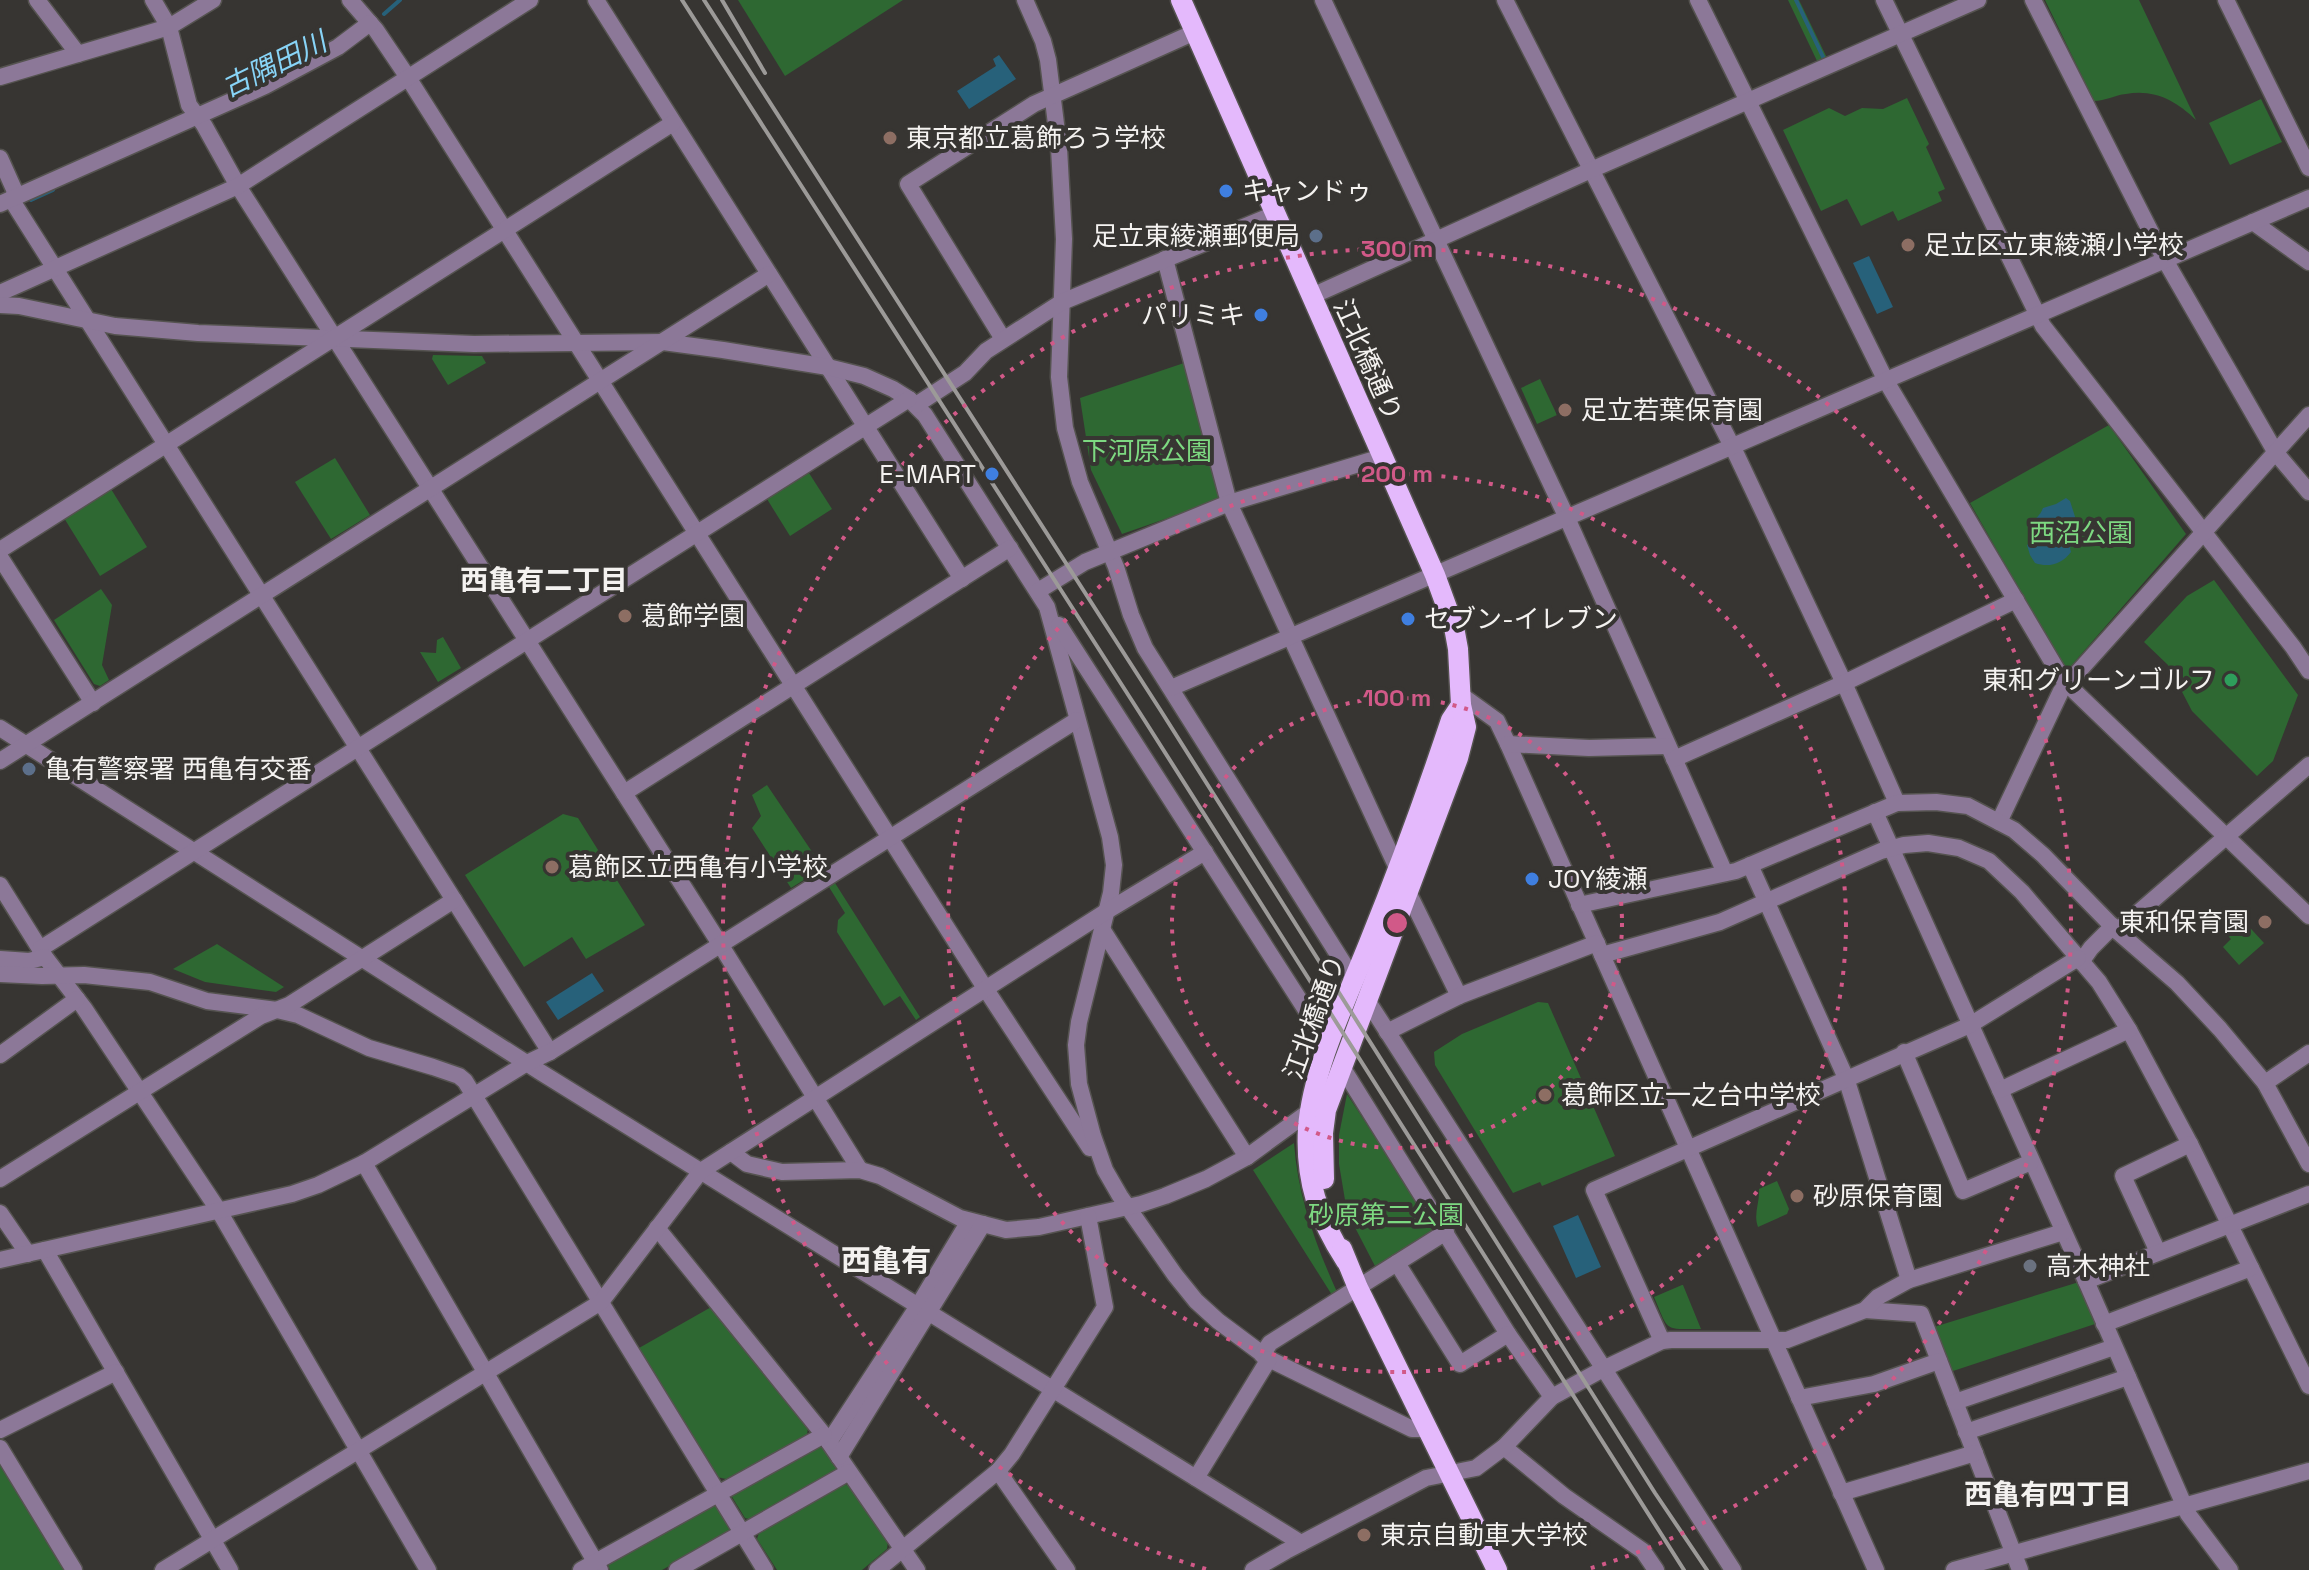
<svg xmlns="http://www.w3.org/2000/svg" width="2309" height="1570" font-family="'Space Grotesk','Noto Sans JP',sans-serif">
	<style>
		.green { fill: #2e6832 }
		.water { fill: #27617a }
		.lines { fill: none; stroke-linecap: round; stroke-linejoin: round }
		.stream { stroke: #27617a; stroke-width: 4 }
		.minor-casing { stroke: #555350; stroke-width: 19 }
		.major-casing { stroke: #555350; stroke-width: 23 }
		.minor { stroke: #8c7898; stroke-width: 16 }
		.major { stroke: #e4b9fc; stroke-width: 20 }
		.rail { stroke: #9c9a98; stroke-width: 4 }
		.ring { fill: none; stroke: #d15988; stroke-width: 4; stroke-dasharray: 4 8 }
		.education-dot { fill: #8d6e63; stroke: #373532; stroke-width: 3 }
		.shop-dot { fill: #3f7fe0; stroke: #373532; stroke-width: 3 }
		.service-dot { fill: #5c6f8a; stroke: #373532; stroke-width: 3 }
		.leisure-dot { fill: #2e9e5b; stroke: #373532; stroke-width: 3 }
		.worship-dot { fill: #6b7280; stroke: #373532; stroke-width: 3 }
		.labels { text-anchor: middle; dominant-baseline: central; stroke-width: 8; stroke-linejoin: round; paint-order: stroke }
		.poi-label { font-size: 26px; fill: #f4f2f0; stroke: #373532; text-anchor: start }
		.street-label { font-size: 26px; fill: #f4f2f0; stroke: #373532 }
		.park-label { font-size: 26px; fill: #7dd981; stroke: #373532 }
		.water-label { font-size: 28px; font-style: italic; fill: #88d4f7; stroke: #373532 }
		.neighbourhood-label { font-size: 28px; font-weight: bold; fill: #f4f2f0; stroke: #373532 }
		.quarter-label { font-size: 30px; font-weight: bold; fill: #f4f2f0; stroke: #373532 }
		.centre { fill: #d15988; stroke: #373532; stroke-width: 4 }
		.ring-label { font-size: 24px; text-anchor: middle; font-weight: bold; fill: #d15988; stroke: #373532; stroke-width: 8; stroke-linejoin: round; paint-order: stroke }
	</style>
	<rect width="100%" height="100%" fill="#373532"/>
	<g class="green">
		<path d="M738,0H903L785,76Z"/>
		<path d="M1788,0H1799L1827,58L1818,63Z"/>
		<path d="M2045,0H2139L2196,120C2176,101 2155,89 2126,94C2115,95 2105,101 2094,101Z"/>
		<path d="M1907,98L1929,144L1926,147L1945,189L1938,192L1942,201L1898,221L1893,211L1861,226L1847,199L1821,211L1783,130L1829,108L1845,116L1862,108L1883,109Z"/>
		<path d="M2261,99L2282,142L2230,165L2209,123Z"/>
		<path d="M433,355L482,356L486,363L448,385L432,359Z"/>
		<path d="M1184,363L1220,500L1122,534L1091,470L1080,398Z"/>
		<path d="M1540,379L1557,415L1537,424L1521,388Z"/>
		<path d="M2109,425L2186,534L2071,666H2063L1970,503Z"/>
		<path d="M335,458L370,515L331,539L295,482Z"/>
		<path d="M809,473L832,509L790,536L767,499Z"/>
		<path d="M111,489L147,547L100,576L64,518Z"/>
		<path d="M2214,580L2298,695L2273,761L2257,776L2192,711L2168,665L2144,642L2187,596Z"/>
		<path d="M101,589L112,605L102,665L109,680L100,686L94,684L54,620Z"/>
		<path d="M443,637L461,668L438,682L420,652L436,653L437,640Z"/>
		<path d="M767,785L823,868L791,888L752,828L761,816L752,795Z"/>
		<path d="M563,814L578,818L645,925L586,959L572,937L524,967L465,875Z"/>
		<path d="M835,883L920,1017L916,1020L900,996L884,1006L837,932L838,920L845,913L829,887Z"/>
		<path d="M2241,918L2264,943L2239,965L2223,947L2231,939L2225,933Z"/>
		<path d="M217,944L284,987L276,992L205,982L173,969Z"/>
		<path d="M1538,1002L1548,1003L1615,1156L1542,1186L1540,1182L1513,1193L1435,1065L1434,1052L1462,1034Z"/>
		<path d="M1347,1094L1436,1230L1376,1268L1347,1212L1339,1164V1135Z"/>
		<path d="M1294,1143C1298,1197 1315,1243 1337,1292L1332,1295L1253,1170Z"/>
		<path d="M1777,1181L1789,1209L1787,1214L1758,1227C1753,1214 1760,1203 1759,1189Z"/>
		<path d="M2079,1282L2095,1324L1950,1372L1934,1327Z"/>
		<path d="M1682,1285H1683L1701,1329C1663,1329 1669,1332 1654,1297Z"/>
		<path d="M713,1306L808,1427L807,1435L726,1479L717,1477L639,1348Z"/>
		<path d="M816,1445H823L838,1466L834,1474L753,1520L745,1518L732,1497L735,1489Z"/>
		<path d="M0,1460L67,1570H0Z"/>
		<path d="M842,1484L850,1485L888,1541L887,1549L862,1570H777L757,1539L760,1530Z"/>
		<path d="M709,1503L719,1504L731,1526L728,1533L662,1570H610L608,1565L611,1557Z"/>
	</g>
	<g class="water">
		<path d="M999,55L1016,79L969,109L957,91L996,66L993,59Z"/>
		<path d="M1869,256L1893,307L1877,314L1853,263Z"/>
		<path d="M2066,498L2070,501L2078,526L2070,548L2071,552C2062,564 2049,568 2035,563L2030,555L2027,545L2032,542C2022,513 2035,528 2043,508L2056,504Z"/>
		<path d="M592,973L604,991L558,1020L546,1002Z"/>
		<path d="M1578,1215L1601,1267L1576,1278L1553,1226Z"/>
	</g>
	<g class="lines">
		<g class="stream">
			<path d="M1796,0L1824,59"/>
			<path d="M384,14L400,0"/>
			<path d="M31,200L53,190"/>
		</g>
		<g class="minor-casing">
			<g id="minor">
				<path d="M37,0L78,54"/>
				<path d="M153,0L169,27L189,105L204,125L238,186L720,944L860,1170"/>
				<path d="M350,0L376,30L407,76L985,988L1090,1148"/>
				<path d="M596,0L962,579"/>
				<path d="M1025,0L1043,41L1048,60L1059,148L1064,239L1059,377L1065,428L1080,482L1116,567L1131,615L1145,648L1354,980"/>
				<path d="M1323,0L1567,518L1725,873"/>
				<path d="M1505,0L1737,456L1844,683L1897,803"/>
				<path d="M1698,0L1886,381L2060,675L2067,684L2309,916"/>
				<path d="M1884,0L2043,326L2293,647L2309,671"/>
				<path d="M2033,0L2165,260L2276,453L2309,492"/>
				<path d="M2226,0L2309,168"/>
				<path d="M0,77L169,27L213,0"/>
				<path d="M0,158L17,196"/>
				<path d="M11,199L550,1052"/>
				<path d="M0,204L265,86L338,47L370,23"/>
				<path d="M2253,222L2309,262"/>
				<path d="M1165,259L1229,503L1398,870"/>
				<path d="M0,293L238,186L530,0"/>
				<path d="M1312,296L1591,170L1978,0"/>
				<path d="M0,305L19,306L115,326L198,333L474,344L663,342L723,350L828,367L864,376L893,389L909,399L925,415L1047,607L1110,837L1114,865L1111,893L1079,1022L1076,1045L1079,1084L1093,1136L1105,1170L1120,1196L1175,1275L1196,1301L1218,1321L1269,1359L1412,1429H1428"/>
				<path d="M1003,339L908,184L1034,104L1195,32"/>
				<path d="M916,405L965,373L986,351L1062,302L1275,214"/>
				<path d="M0,550L673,123"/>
				<path d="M0,557L93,703"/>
				<path d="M1038,591L1085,562L1229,503L1382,457"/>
				<path d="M1059,625L1329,1046"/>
				<path d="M1171,688L2309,198"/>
				<path d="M1461,695L1497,721L1508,744L1876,1570"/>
				<path d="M0,728L542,1073L1301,1543"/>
				<path d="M1508,744L1589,748L1668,746"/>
				<path d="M1674,759L1844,683L2016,600"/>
				<path d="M0,761L769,274"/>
				<path d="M624,793L1010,548"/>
				<path d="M1875,812L2086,1281L2188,1514L2230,1570"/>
				<path d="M1999,822L2061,691L2309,415"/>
				<path d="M1750,865L1846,1078L1909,1280"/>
				<path d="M0,885L45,957L84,1008L219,1211L428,1570"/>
				<path d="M1408,892L1459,996"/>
				<path d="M1579,905L1736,871L1897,803L1936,802L1968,806L2014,830L2043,855L2117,931L2177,983L2220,1029L2265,1083L2309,1164"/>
				<path d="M1102,929L1247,1157"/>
				<path d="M2117,931L2309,765"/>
				<path d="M40,949L909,399"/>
				<path d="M1602,955L1720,922L1881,851L1904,845L1928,843L1959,848L1989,861L2022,892L2099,982L2129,1030L2190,1144L2309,1386"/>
				<path d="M0,959L29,961L45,957"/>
				<path d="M2081,962L2091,948L2113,926"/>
				<path d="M0,974L42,976L84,975L150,982L207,1001L277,1010L298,1015L369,1048L433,1067L459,1076L465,1081L765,1570"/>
				<path d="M1367,1000L1733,1570"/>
				<path d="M1387,1032L1459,996L1597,943"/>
				<path d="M1904,1052L1963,1191L2031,1162"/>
				<path d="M0,1055L77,999"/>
				<path d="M1342,1067L1508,1334L1552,1397"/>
				<path d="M2265,1083L2309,1053"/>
				<path d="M2000,1090L2129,1030"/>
				<path d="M731,1152L747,1164L782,1172L860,1170L880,1176L960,1218L1006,1230L1039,1227L1141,1204L1165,1196L1206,1179L1247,1157L1310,1111"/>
				<path d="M364,1163L600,1570"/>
				<path d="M0,1179L261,1016L289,1005L454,900"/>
				<path d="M0,1213L28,1254"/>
				<path d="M657,1228L824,1435L917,1570"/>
				<path d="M45,1250L230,1570"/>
				<path d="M2158,1252L2123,1176L2190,1144"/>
				<path d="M0,1260L292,1194L318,1185L364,1163L527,1063L550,1052L1077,720"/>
				<path d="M1397,1263L1460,1364L1508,1334"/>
				<path d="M2086,1281L2309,1194"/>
				<path d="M1865,1310L1921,1314L2020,1570"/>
				<path d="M2104,1324L2251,1268"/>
				<path d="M1662,1341L1594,1190L1970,1025L2078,958"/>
				<path d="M1262,1355L1270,1343L1446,1232"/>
				<path d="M1799,1398L1874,1384L1939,1361"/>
				<path d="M1955,1402L2114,1347"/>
				<path d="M0,1430L116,1372"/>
				<path d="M1966,1432L2128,1377"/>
				<path d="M829,1442L918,1306L969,1221"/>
				<path d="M1504,1447L1564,1496L1643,1551L1656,1570"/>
				<path d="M0,1448L74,1570"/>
				<path d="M839,1457L983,1224"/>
				<path d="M998,1471L1067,1570"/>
				<path d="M1912,1472L1975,1453"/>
				<path d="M1196,1478L1269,1359"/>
				<path d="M1841,1493L1909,1473"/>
				<path d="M163,1570L601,1302L701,1171L1107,911L1205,852"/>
				<path d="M581,1570L824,1435"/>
				<path d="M677,1570L849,1472"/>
				<path d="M877,1570L998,1471L1012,1454L1105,1307L1088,1216"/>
				<path d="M1253,1570L1286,1551L1426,1478L1476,1468L1504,1447L1552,1397L1603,1369L1662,1341L1671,1340H1787L1865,1310L1878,1297L1909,1280L2063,1232"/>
				<path d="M1954,1570L2309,1471"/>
			</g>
		</g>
		<g class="major-casing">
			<g id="major">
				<path d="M1181,0L1435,575L1454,627L1458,649L1461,705L1451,720C1426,795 1399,869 1369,943C1347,998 1312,1070 1308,1128C1305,1180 1318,1218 1346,1261"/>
				<path d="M1324,1179L1323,1133L1326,1110L1458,758L1466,727L1461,705"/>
				<path d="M1342,1249L1358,1288L1497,1570"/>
			</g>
		</g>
		<use href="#minor" class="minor"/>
		<use href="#major" class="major"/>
		<g class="rail">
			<path d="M682,0L1145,721L1684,1570"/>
			<path d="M704,0L1161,711L1655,1493L1707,1570"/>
			<path d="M722,0L765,73"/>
		</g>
	</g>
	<g class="ring">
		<circle cx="1397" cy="923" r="225"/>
		<circle cx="1397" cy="923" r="449"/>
		<path d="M1206 1569A674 674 0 1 1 1588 1569"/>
	</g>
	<g class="education-dot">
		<circle cx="890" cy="138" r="8"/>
		<circle cx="1908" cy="245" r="8"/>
		<circle cx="1565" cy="410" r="8"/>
		<circle cx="625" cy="616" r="8"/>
		<circle cx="552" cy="867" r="8"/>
		<circle cx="2265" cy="922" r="8"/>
		<circle cx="1545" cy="1095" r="8"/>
		<circle cx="1797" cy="1196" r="8"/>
		<circle cx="1364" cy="1535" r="8"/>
	</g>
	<g class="shop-dot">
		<circle cx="1226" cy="191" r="8"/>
		<circle cx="1261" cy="315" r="8"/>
		<circle cx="992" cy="474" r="8"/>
		<circle cx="1408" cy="619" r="8"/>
		<circle cx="1532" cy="879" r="8"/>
	</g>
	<g class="service-dot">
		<circle cx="1316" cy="236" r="8"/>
		<circle cx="29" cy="769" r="8"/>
	</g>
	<circle class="leisure-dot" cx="2231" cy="680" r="8"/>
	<circle class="worship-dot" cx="2030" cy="1266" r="8"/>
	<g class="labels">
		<g class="poi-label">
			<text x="906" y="138">東京都立葛飾ろう学校</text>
			<text x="1242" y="191">キャンドゥ</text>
			<text x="1300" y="236" text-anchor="end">足立東綾瀬郵便局</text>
			<text x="1924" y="245">足立区立東綾瀬小学校</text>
			<text x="1245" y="315" text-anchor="end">パリミキ</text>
			<text x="1581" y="410">足立若葉保育園</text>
			<text x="976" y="474" text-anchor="end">E-MART</text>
			<text x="641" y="616">葛飾学園</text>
			<text x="1424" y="619">セブン-イレブン</text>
			<text x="2215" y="680" text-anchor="end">東和グリーンゴルフ</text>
			<text x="45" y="769">亀有警察署 西亀有交番</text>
			<text x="568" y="867">葛飾区立西亀有小学校</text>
			<text x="1548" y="879">JOY綾瀬</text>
			<text x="2249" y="922" text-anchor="end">東和保育園</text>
			<text x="1561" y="1095">葛飾区立一之台中学校</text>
			<text x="1813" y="1196">砂原保育園</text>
			<text x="2046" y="1266">高木神社</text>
			<text x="1380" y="1535">東京自動車大学校</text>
		</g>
		<g class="street-label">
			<text transform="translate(1368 360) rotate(66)">江北橋通り</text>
			<text transform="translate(1314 1017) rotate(-70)">江北橋通り</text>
		</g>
		<g class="park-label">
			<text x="1147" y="451">下河原公園</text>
			<text x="2081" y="533">西沼公園</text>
			<text x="1386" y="1215">砂原第二公園</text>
		</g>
		<g class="water-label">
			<text transform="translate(274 64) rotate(-26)">古隅田川</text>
		</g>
		<g class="neighbourhood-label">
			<text x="544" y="580">西亀有二丁目</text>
			<text x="2048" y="1494">西亀有四丁目</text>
		</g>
		<g class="quarter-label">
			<text x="886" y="1260">西亀有</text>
		</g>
	</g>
	<circle cx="1397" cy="923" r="12" class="centre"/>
	<g class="ring-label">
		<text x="1397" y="257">300 m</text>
		<text x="1397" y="482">200 m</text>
		<text x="1397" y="706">100 m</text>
	</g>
</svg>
